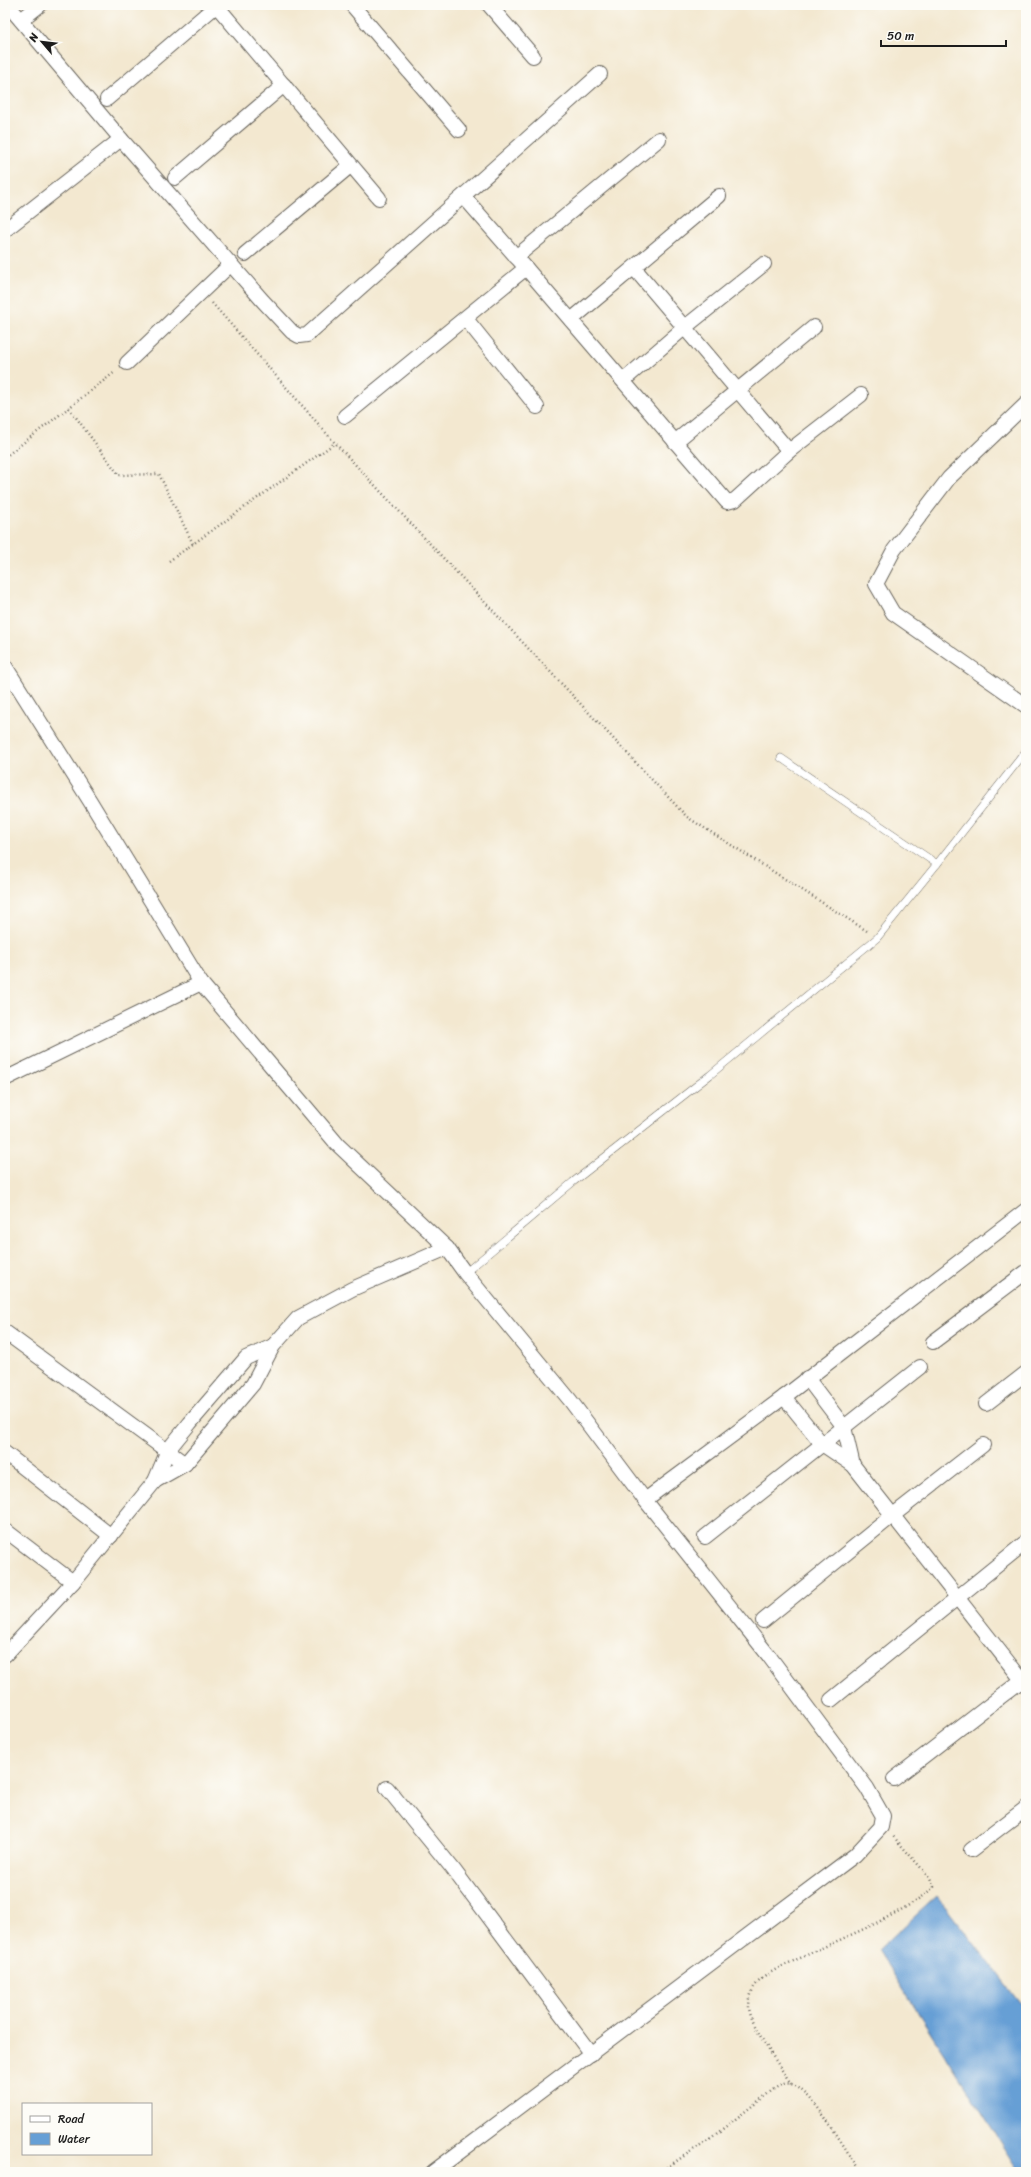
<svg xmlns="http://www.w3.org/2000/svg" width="1031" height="2177" font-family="Sriracha,sans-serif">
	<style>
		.water { fill: #669fd5; stroke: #415e78 }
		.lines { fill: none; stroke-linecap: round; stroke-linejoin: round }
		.lane-casing { stroke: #67635b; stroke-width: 8 }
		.street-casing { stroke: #67635b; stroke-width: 16 }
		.path { stroke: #67635b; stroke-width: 2.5; stroke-dasharray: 1 3; stroke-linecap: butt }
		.lane { stroke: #fff; stroke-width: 7 }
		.street { stroke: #fff; stroke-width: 14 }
	</style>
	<rect width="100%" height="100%" fill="#fdfcf7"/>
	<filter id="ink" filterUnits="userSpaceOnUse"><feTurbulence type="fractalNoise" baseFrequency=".025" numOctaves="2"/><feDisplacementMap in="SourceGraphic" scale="8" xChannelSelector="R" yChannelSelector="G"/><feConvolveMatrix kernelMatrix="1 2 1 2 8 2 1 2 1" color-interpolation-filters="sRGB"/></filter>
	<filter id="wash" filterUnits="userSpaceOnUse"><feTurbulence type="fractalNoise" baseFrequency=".012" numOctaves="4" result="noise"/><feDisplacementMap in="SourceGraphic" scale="16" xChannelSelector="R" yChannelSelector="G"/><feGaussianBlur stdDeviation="0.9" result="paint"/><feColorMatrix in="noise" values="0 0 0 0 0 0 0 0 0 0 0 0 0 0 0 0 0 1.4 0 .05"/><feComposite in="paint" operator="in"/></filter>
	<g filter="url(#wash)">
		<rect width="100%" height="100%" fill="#f3e8d0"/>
		<path class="water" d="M937,1896L1026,2010V2172H1020L878,1950Z"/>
	</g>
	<g filter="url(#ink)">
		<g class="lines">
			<g class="lane-casing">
				<g id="lane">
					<path d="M781,758L937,864L1026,751"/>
					<path d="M465,1273L573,1182L710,1075L877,938L937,864"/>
				</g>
			</g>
			<g class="street-casing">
				<g id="street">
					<path d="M8,5L121,139L263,301L292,332L299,336L307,335L600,74"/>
					<path d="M216,5L379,198"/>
					<path d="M352,5L459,130"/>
					<path d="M489,5L533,56"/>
					<path d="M21,20L40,5"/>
					<path d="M107,99L217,5"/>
					<path d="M175,178L284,85"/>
					<path d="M5,230L121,139"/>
					<path d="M245,254L350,166"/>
					<path d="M516,257L659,139"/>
					<path d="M526,268L727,502L735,500L789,451L861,395"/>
					<path d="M634,268L789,451"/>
					<path d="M466,319L537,407"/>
					<path d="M571,320L719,196"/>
					<path d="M127,363L231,264"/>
					<path d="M624,380L684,328L764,264"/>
					<path d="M1026,404L949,478L894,550L876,584L893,613L1026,706"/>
					<path d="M345,416L526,268L464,197"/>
					<path d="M675,442L814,327"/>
					<path d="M5,666L90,801L201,983L338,1145L447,1248L465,1273L570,1400L645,1500L769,1656L867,1788L883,1816L881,1827L855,1855L433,2172"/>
					<path d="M5,1079L201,983"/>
					<path d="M5,1332L185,1464"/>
					<path d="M933,1342L1026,1272"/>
					<path d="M807,1378L844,1427L853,1465"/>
					<path d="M784,1397L822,1444L853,1465L1026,1685"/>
					<path d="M986,1404L1026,1373"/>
					<path d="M5,1453L111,1536"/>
					<path d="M155,1481L185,1464L253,1384L273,1346L298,1318L352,1289L447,1248"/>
					<path d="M645,1500L784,1397L1026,1210"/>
					<path d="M5,1530L73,1582L155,1481L168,1450L190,1423L246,1358L273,1346"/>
					<path d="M705,1537L920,1367"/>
					<path d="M763,1621L892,1516L983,1445"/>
					<path d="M5,1655L73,1582"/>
					<path d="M831,1700L1026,1542"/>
					<path d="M894,1779L1026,1677"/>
					<path d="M387,1788L453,1869L591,2054"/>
					<path d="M971,1850L1026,1808"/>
				</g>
			</g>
			<g class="path">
				<path d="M212,303L335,443L687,817L867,931"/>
				<path d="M69,408L119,475L159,474L193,544"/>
				<path d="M5,457L115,372"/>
				<path d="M169,561L335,443"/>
				<path d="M791,2084C780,2066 750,2026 749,2007C749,2001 751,1992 754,1987C767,1970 793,1962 811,1953C853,1933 898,1917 934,1887L930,1878L892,1835"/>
				<path d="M660,2172L711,2138L774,2089C779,2086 785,2082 791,2084C814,2091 846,2152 861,2172"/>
			</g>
			<use href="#lane" class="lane"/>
			<use href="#street" class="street"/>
		</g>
	</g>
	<rect width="1031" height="2177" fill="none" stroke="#fdfcf7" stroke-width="20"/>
	<rect x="22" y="2103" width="130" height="52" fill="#fdfcf7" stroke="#a3a29f"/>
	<rect x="30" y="2116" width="20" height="6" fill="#ffffff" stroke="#a3a29f"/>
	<text x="58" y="2123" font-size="12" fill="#1c1c1c">Road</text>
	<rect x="30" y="2133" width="20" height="12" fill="#669fd5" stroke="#a3a29f"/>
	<text x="58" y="2143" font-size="12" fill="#1c1c1c">Water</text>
	<g transform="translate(42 42) rotate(298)" stroke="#fdfcf7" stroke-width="3" paint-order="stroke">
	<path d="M0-3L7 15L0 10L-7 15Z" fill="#1c1c1c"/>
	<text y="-6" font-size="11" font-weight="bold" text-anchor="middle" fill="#1c1c1c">N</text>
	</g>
	<path d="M881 40v6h125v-6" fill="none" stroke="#1c1c1c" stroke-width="2"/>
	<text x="887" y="40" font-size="12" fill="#1c1c1c" stroke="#fdfcf7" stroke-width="3" paint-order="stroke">50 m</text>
</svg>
